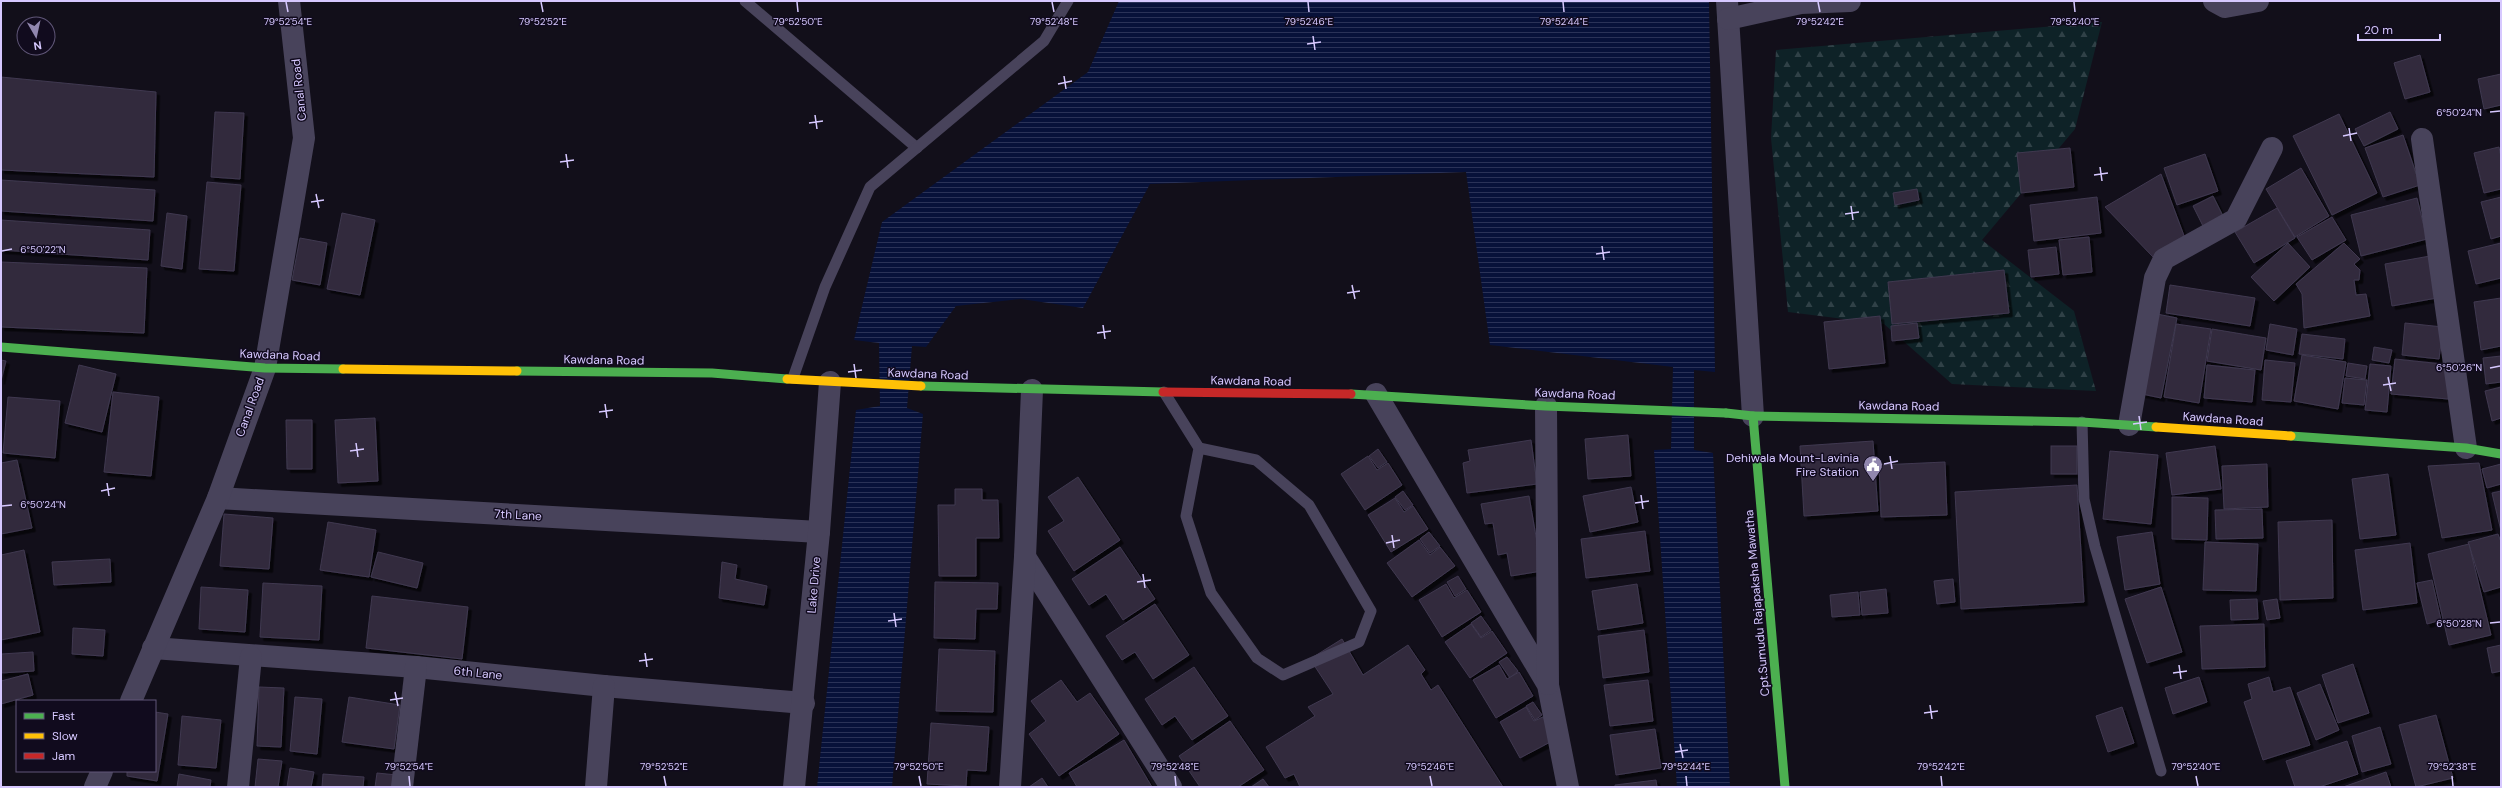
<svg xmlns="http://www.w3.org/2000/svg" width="2502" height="788" font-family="'DM Sans',sans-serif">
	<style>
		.forest { fill: url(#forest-firs) }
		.water { fill: url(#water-rules) }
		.building { fill: #312c3d; stroke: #403850; filter: url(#shadow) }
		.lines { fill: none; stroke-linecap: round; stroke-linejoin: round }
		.lane { stroke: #48435b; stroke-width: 11 }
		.street { stroke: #48435b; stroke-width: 22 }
		.fast { stroke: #4caf50; stroke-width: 9 }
		.slow { stroke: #ffc107; stroke-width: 9 }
		.jam { stroke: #c62828; stroke-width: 9 }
		.ticks { fill: none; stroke: #d6c8ff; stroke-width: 1.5 }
		.labels { text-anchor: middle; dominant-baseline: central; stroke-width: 3; stroke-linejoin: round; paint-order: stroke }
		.street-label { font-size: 12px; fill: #d6c8ff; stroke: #110b1e }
		.poi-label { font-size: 12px; fill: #d6c8ff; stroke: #110b1e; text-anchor: end }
		.ticks-label { font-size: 10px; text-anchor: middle; fill: #d6c8ff; stroke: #110b1e; stroke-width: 3; stroke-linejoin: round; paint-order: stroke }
	</style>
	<defs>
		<pattern id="forest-firs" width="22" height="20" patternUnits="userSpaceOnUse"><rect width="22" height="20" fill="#0e2227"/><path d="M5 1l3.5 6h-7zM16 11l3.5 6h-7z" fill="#304147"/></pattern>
		<pattern id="water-rules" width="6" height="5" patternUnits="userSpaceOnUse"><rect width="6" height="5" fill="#071139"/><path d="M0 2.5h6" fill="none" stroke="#2a3257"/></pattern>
		<filter id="shadow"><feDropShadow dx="3.5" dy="3.5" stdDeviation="0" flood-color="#0009"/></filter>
	</defs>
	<rect width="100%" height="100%" fill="#120f1a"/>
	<path class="forest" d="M2102,22L2075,129L1982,240L2074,311L2096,391L1952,384L1884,324L1788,312L1771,138L1776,50Z"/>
	<path class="water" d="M1119,1H1709L1715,372L1694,370V450L1713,453L1730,787H1677L1654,450L1671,449L1673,367L1490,345L1466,172L1150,184L1083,308L1021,299L956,306L926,347L912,346L907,408L923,414L892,787H817L856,410L880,406L879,343L854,340L882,222L1088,72Z"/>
	<g class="building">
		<path d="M2420,55L2430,92L2405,99L2394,63Z"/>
		<path d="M2501,74V105L2484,109L2478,79Z"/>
		<path d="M1,77L156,92L154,177L1,170Z"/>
		<path d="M215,112L244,113L240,179L211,177Z"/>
		<path d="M2390,112L2398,129L2364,146L2355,129Z"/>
		<path d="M2339,114L2377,193L2332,215L2293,136Z"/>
		<path d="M2403,135L2420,185L2383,197L2365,148Z"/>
		<path d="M2499,147L2501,157V189L2484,193L2474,153Z"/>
		<path d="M2070,148L2074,187L2021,193L2017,153Z"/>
		<path d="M2205,154L2218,191L2177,205L2164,168Z"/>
		<path d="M2301,168L2329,216L2295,237L2266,189Z"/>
		<path d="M2161,174L2186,241L2153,257L2105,207Z"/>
		<path d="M1,180L155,190L153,221L1,211Z"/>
		<path d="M207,182L241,185L234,271L199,269Z"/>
		<path d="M1917,189L1919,200L1895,205L1893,193Z"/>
		<path d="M2213,196L2225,220L2205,230L2193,206Z"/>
		<path d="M2097,197L2101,233L2034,241L2030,205Z"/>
		<path d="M2501,197V236L2491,239L2481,202Z"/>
		<path d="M2417,198L2427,239L2361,256L2351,215Z"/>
		<path d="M2277,208L2295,238L2254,263L2235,232Z"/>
		<path d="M167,213L187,216L182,269L161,266Z"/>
		<path d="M342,213L375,220L360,295L327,289Z"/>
		<path d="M2332,217L2346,240L2312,260L2297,237Z"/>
		<path d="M1,220L150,230L148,260L1,250Z"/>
		<path d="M2089,237L2092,272L2063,275L2059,240Z"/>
		<path d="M300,238L327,243L320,285L292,280Z"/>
		<path d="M2288,243L2310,267L2274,301L2251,277Z"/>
		<path d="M2344,243L2360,259L2354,264L2360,270L2359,280H2354L2356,295L2366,294L2370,316L2304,328L2302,294L2296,284Z"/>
		<path d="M2501,243V278L2476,284L2468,251Z"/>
		<path d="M2056,247L2059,274L2031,277L2028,250Z"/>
		<path d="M2430,256L2437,298L2392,306L2385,264Z"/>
		<path d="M1,262L147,268L144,333L1,327Z"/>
		<path d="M2004,270L2009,313L1892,324L1888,282Z"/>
		<path d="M2170,285L2255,298L2250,326L2166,313Z"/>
		<path d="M2501,298V346L2481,350L2474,302Z"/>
		<path d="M2157,314L2177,318L2161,398L2142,394Z"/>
		<path d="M1880,316L1885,363L1829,369L1824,322Z"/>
		<path d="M1917,323L1919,338L1892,341L1891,326Z"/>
		<path d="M2405,323L2443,327L2439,359L2402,355Z"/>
		<path d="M2176,324L2211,329L2199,403L2164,397Z"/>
		<path d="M2270,324L2297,329L2293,355L2266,350Z"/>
		<path d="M2212,329L2266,338L2261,370L2207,361Z"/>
		<path d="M2302,334L2345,339L2343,359L2299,354Z"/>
		<path d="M2374,347L2392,350L2389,363L2372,360Z"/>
		<path d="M2302,355L2346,362L2338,409L2294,401Z"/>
		<path d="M2501,356V382L2486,384L2483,358Z"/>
		<path d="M2395,359L2452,365L2448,399L2391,394Z"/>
		<path d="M1,360L6,361L1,381Z"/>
		<path d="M2265,360L2295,363L2291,402L2262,400Z"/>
		<path d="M2348,363L2367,366L2365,379L2346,376Z"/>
		<path d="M2370,364L2391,366L2387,412L2365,410Z"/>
		<path d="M79,365L116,374L102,432L65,423Z"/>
		<path d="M2207,365L2255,370L2252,402L2204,398Z"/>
		<path d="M2345,378L2367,380L2364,405L2342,403Z"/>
		<path d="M2501,387V418L2492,421L2485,391Z"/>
		<path d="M113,392L159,397L151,476L104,472Z"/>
		<path d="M8,397L60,401L55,458L3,453Z"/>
		<path d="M375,418L378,481L338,483L335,420Z"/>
		<path d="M286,420H312V469H287Z"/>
		<path d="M1628,435L1631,476L1588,479L1585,439Z"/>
		<path d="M1531,440L1537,484L1467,493L1463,463L1470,461L1468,450Z"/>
		<path d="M1873,441L1878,511L1804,516L1800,446Z"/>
		<rect x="2051" y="446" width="26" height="28"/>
		<path d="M2215,446L2221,489L2172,495L2166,453Z"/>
		<path d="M1378,449L1387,462L1378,468L1369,456Z"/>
		<path d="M2110,451L2158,455L2151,524L2103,519Z"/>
		<path d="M1368,456L1377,470L1388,463L1402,485L1365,510L1341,474Z"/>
		<path d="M17,460L32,528L1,534V463Z"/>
		<path d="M1945,462L1947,515L1881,517L1879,465Z"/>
		<path d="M2479,463L2492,530L2442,538L2428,466Z"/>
		<path d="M2267,464L2268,507L2224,509L2222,466Z"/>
		<path d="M2501,464V484L2487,488L2482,469Z"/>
		<path d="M2388,474L2396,535L2360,539L2352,479Z"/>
		<path d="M1078,477L1120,540L1074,571L1048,531L1064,521L1048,497Z"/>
		<path d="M2077,485L2084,602L1961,609L1955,492Z"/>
		<path d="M1631,487L1638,522L1590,532L1583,496Z"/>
		<path d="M955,489H982V500H998L999,538H976V576H939L938,505H955Z"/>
		<path d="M1403,491L1413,505L1405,510L1395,497Z"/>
		<path d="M2501,491V531L2492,493Z"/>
		<path d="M1529,496L1542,571L1511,576L1507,553L1498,555L1493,523L1485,524L1481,504Z"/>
		<path d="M2172,497L2208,498L2207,540L2172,539Z"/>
		<path d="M1395,498L1404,512L1413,506L1428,529L1391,552L1368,515Z"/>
		<path d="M2262,509L2263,538L2216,539L2215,510Z"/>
		<path d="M224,514L273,518L269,569L220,566Z"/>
		<path d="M2332,520L2333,598L2280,600L2278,522Z"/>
		<path d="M328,522L376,530L369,577L320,570Z"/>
		<path d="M1645,531L1650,571L1586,578L1581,539Z"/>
		<path d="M1429,532L1440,546L1430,553L1420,539Z"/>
		<path d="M2152,532L2160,584L2125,590L2117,537Z"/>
		<path d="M2498,534L2501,542V587L2484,592L2468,542Z"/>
		<path d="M1419,540L1430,555L1440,547L1455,566L1412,597L1387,563Z"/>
		<path d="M2205,542L2258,544L2256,591L2203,590Z"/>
		<path d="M2410,543L2417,603L2363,610L2355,550Z"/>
		<path d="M2469,544L2491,635L2449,645L2428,554Z"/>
		<path d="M1120,547L1155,599L1123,620L1106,594L1089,605L1072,579Z"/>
		<path d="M24,550L40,632L1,640V555Z"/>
		<path d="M378,552L423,563L417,588L371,577Z"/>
		<path d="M110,559L111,582L54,585L52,562Z"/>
		<path d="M722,562L737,565L735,579L767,586L764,605L719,598Z"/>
		<path d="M1458,576L1466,589L1455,596L1447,582Z"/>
		<path d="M1953,579L1955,602L1937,604L1934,581Z"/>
		<path d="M2432,580L2441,620L2427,624L2417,583Z"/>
		<path d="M935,582L998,583L997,609H976L975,639L934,638Z"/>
		<path d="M263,583L322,586L319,640L260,637Z"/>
		<path d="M1446,584L1454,598L1467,590L1481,612L1442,637L1419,600Z"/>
		<path d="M1637,584L1643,623L1598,630L1592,591Z"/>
		<path d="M201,587L248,590L245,632L199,629Z"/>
		<path d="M2161,587L2182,652L2147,663L2125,599Z"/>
		<path d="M1886,589L1888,613L1862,615L1860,592Z"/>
		<path d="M1858,592L1860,615L1832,617L1830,595Z"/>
		<path d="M372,596L468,607L462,659L366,648Z"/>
		<path d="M2257,599L2258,619L2231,620L2230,600Z"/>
		<path d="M2277,599L2280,618L2267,620L2263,601Z"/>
		<path d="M1155,604L1189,655L1153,679L1135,652L1122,660L1106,636Z"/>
		<path d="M1481,616L1491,630L1481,637L1471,623Z"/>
		<path d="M1471,624L1481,638L1492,631L1507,653L1470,678L1445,642Z"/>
		<path d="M2264,624L2265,667L2202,669L2200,626Z"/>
		<path d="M73,628L105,630L103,656L72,654Z"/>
		<path d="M1644,630L1649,672L1603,678L1598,636Z"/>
		<path d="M1342,639L1363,675L1408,645L1425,670L1421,674L1431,690L1438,685L1503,787H1300L1294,774L1285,778L1266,747L1315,716L1308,707L1333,694L1310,659Z"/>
		<path d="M2501,645V671L2492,673L2487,648Z"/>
		<path d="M939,649L995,651L993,712L936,711Z"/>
		<path d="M33,652L34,671L1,673V654Z"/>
		<path d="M1507,657L1518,671L1510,678L1499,662Z"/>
		<path d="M2353,664L2369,713L2338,723L2322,675Z"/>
		<path d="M1499,665L1507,679L1519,672L1533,696L1496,718L1473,680Z"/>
		<path d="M1194,667L1228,716L1192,740L1175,716L1162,725L1145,699Z"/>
		<path d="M28,674L33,695L1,704V681Z"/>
		<path d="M2199,677L2207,702L2173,714L2165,688Z"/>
		<path d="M2269,677L2273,692L2290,687L2310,745L2263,760L2244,702L2252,699L2248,684Z"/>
		<path d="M1061,680L1077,702L1090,693L1119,734L1059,776L1029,734L1046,721L1031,701Z"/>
		<path d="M1648,680L1653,721L1610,726L1604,685Z"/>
		<path d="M2320,684L2339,730L2316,740L2297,693Z"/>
		<path d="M259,687L284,688L281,747L257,746Z"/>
		<path d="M295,697L322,699L317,754L290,751Z"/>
		<path d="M349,697L400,705L394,749L342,742Z"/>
		<path d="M1533,702L1542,715L1535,720L1526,706Z"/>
		<path d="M1526,707L1534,721L1543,717L1556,739L1520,758L1500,722Z"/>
		<path d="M2122,707L2134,743L2108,752L2096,716Z"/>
		<path d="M155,712L168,714L157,781L127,776V771H155Z"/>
		<path d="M2436,715L2453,778L2416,787L2399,725Z"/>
		<path d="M182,716L221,720L216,768L178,765Z"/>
		<path d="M1230,721L1264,770L1238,787H1200L1179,756Z"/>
		<path d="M931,723L989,727L986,771L967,770L966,786L927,784Z"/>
		<path d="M2380,727L2391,764L2362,772L2352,736Z"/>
		<path d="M1655,729L1661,768L1616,775L1610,735Z"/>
		<path d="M1124,740L1152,787H1077L1069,773Z"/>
		<path d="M2347,741L2358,774L2319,787H2295L2286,761Z"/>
		<path d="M258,759L282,761L278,787H255Z"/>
		<path d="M290,768L314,772L311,787H287Z"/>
		<path d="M2386,772L2391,787H2343Z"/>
		<path d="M377,773L397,775L396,787H375Z"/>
		<path d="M179,774L211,780L210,787H177Z"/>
		<path d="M323,774L364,777L363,787H322Z"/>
		<path d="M1042,778L1048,787H1029Z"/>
		<path d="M1263,779L1269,787H1251Z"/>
		<path d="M1656,780L1657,787H1615V785Z"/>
	</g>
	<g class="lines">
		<g class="lane">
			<path d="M745,1L917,148"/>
			<path d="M793,378L825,287L870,187L1044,41L1068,1"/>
			<path d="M1164,392L1199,448L1186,516L1211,593L1257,658L1283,675L1359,642L1371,611L1309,505L1256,460L1199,448"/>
			<path d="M2082,422L2084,499L2095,547L2161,771"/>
		</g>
		<g class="street">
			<path d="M1727,1L1753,416"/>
			<path d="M2214,1L2225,7L2258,1"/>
			<path d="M1728,19L1801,3L1850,1"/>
			<path d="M2422,139L2466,448"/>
			<path d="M1376,394L1548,685L1568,787"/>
			<path d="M1546,406L1548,684"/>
			<path d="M2129,425L2155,278L2164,259L2236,219L2272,148"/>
			<path d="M218,498L819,532"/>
			<path d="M1025,557L1171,787"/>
			<path d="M153,648L416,667L604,686L804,703"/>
			<path d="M131,701L218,498L265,368L304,138L289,1"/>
			<path d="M95,787L102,771"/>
			<path d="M238,787L251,657"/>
			<path d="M402,787L416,667"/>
			<path d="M596,787L604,686"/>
			<path d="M794,787L819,532L830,382"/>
			<path d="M1010,787L1025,557L1032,390"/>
		</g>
		<g class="fast">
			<path d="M1,347L265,368L343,369"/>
			<path d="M517,371L712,373L787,379"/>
			<path d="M921,386L1163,392"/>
			<path d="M1351,394L1546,406L1726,413"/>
			<path d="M1726,413L1753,416L1785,787"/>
			<path d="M1753,416L2082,422L2156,427"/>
			<path d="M2291,436L2466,448L2501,454"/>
		</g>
		<g class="slow">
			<path d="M343,369L517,371"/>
			<path d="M787,379L921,386"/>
			<path d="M2156,427L2291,436"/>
		</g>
		<path class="jam" d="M1163,392L1351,394"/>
	</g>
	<path class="ticks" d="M286,2L288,12M541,2L543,12M797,2L798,12M1052,2L1054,12M1308,2L1309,12M1563,2L1564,12M1818,2L1820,12M2074,2L2075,12M1313,36L1315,50M1307,44L1321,42M1064,76L1066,89M1058,84L1072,81M2490,112L2500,111M815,115L817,129M809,123L823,121M2349,128L2351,141M2343,136L2357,133M566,154L568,168M560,162L574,160M2100,167L2102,181M2094,175L2108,173M316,194L319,208M311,202L324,200M1851,206L1853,220M1845,214L1859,212M1602,246L1604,260M2,251L12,249M1596,254L1610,252M1352,285L1355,299M1347,293L1360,291M1103,325L1105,339M1097,333L1111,331M854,364L856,378M2490,368L2500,366M848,372L862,370M2388,377L2391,391M2383,385L2396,383M605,404L607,418M599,412L613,410M2139,416L2141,430M2133,424L2147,422M356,443L358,457M350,451L364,449M1890,456L1892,469M1884,464L1898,461M107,483L109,496M101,491L115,488M1641,495L1643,509M1635,503L1649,501M2,506L12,505M1392,535L1394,548M1386,543L1400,540M1143,574L1145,588M1137,582L1151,580M894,613L896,627M888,621L902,619M2490,623L2500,622M645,653L647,667M639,661L653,659M2179,665L2181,679M2173,673L2187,671M395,692L398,706M390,700L403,698M1930,705L1932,719M1924,713L1938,711M1680,744L1683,758M1675,752L1688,750M409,776L410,786M664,776L666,786M919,776L921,786M1175,776L1176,786M1430,776L1432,786M1686,776L1687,786M1941,776L1942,786M2196,776L2198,786M2452,776L2453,786"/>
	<defs>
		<g id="civic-pin" transform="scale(1)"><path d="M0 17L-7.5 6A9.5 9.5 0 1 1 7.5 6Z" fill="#9187af" stroke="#110b1e"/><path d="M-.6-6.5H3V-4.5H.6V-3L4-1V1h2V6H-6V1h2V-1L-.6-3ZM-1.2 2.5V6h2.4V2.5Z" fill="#fff"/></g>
	</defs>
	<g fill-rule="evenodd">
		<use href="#civic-pin" x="1873" y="465"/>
	</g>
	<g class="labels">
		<g class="street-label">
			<text transform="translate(299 90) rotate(-96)">Canal Road</text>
			<text transform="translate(280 355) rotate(2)">Kawdana Road</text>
			<text transform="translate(604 360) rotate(1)">Kawdana Road</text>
			<text transform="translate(928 374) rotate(2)">Kawdana Road</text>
			<text transform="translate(1251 381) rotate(1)">Kawdana Road</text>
			<text transform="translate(1575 394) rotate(2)">Kawdana Road</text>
			<text transform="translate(1899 406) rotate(1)">Kawdana Road</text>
			<text transform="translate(250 407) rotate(-70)">Canal Road</text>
			<text transform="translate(2223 419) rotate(4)">Kawdana Road</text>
			<text transform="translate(518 515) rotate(3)">7th Lane</text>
			<text transform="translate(814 585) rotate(-85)">Lake Drive</text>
			<text transform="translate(1757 603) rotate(-95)">Cpt.Sumudu Rajapaksha Mawatha</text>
			<text transform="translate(478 673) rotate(6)">6th Lane</text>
		</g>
		<g class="poi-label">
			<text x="1859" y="458">Dehiwala Mount-Lavinia<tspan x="1859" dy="14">Fire Station</tspan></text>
		</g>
	</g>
	<g class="ticks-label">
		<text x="288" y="25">79°52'54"E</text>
		<text x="543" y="25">79°52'52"E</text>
		<text x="798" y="25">79°52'50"E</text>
		<text x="1054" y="25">79°52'48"E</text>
		<text x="1309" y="25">79°52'46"E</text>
		<text x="1564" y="25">79°52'44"E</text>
		<text x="1820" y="25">79°52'42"E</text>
		<text x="2075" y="25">79°52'40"E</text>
		<text x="2459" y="116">6°50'24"N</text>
		<text x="43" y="253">6°50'22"N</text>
		<text x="2459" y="371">6°50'26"N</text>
		<text x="43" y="508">6°50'24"N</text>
		<text x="2459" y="627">6°50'28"N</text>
		<text x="409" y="770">79°52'54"E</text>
		<text x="664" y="770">79°52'52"E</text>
		<text x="919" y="770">79°52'50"E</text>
		<text x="1175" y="770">79°52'48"E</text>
		<text x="1430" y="770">79°52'46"E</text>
		<text x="1686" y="770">79°52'44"E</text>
		<text x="1941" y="770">79°52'42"E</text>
		<text x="2196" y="770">79°52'40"E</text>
		<text x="2452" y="770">79°52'38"E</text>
	</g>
	<rect width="2502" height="788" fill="none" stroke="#d6c8ff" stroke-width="4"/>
	<rect x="16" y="700" width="140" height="72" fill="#110b1e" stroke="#605778"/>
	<rect x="24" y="713" width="20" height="6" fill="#4caf50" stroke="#605778"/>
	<text x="52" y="720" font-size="12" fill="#d6c8ff">Fast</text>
	<rect x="24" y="733" width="20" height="6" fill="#ffc107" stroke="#605778"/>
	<text x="52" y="740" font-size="12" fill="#d6c8ff">Slow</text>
	<rect x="24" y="753" width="20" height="6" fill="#c62828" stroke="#605778"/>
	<text x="52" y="760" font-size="12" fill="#d6c8ff">Jam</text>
	<g transform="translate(36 36) rotate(171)"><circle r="19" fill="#110b1e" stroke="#605778"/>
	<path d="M0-3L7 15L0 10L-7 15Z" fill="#9187af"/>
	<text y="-6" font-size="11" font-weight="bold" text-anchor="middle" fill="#d6c8ff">N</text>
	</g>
	<path d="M2358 34v6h82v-6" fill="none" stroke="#d6c8ff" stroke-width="2"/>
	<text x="2364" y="34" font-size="12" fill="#d6c8ff" stroke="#110b1e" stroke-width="3" paint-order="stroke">20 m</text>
</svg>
